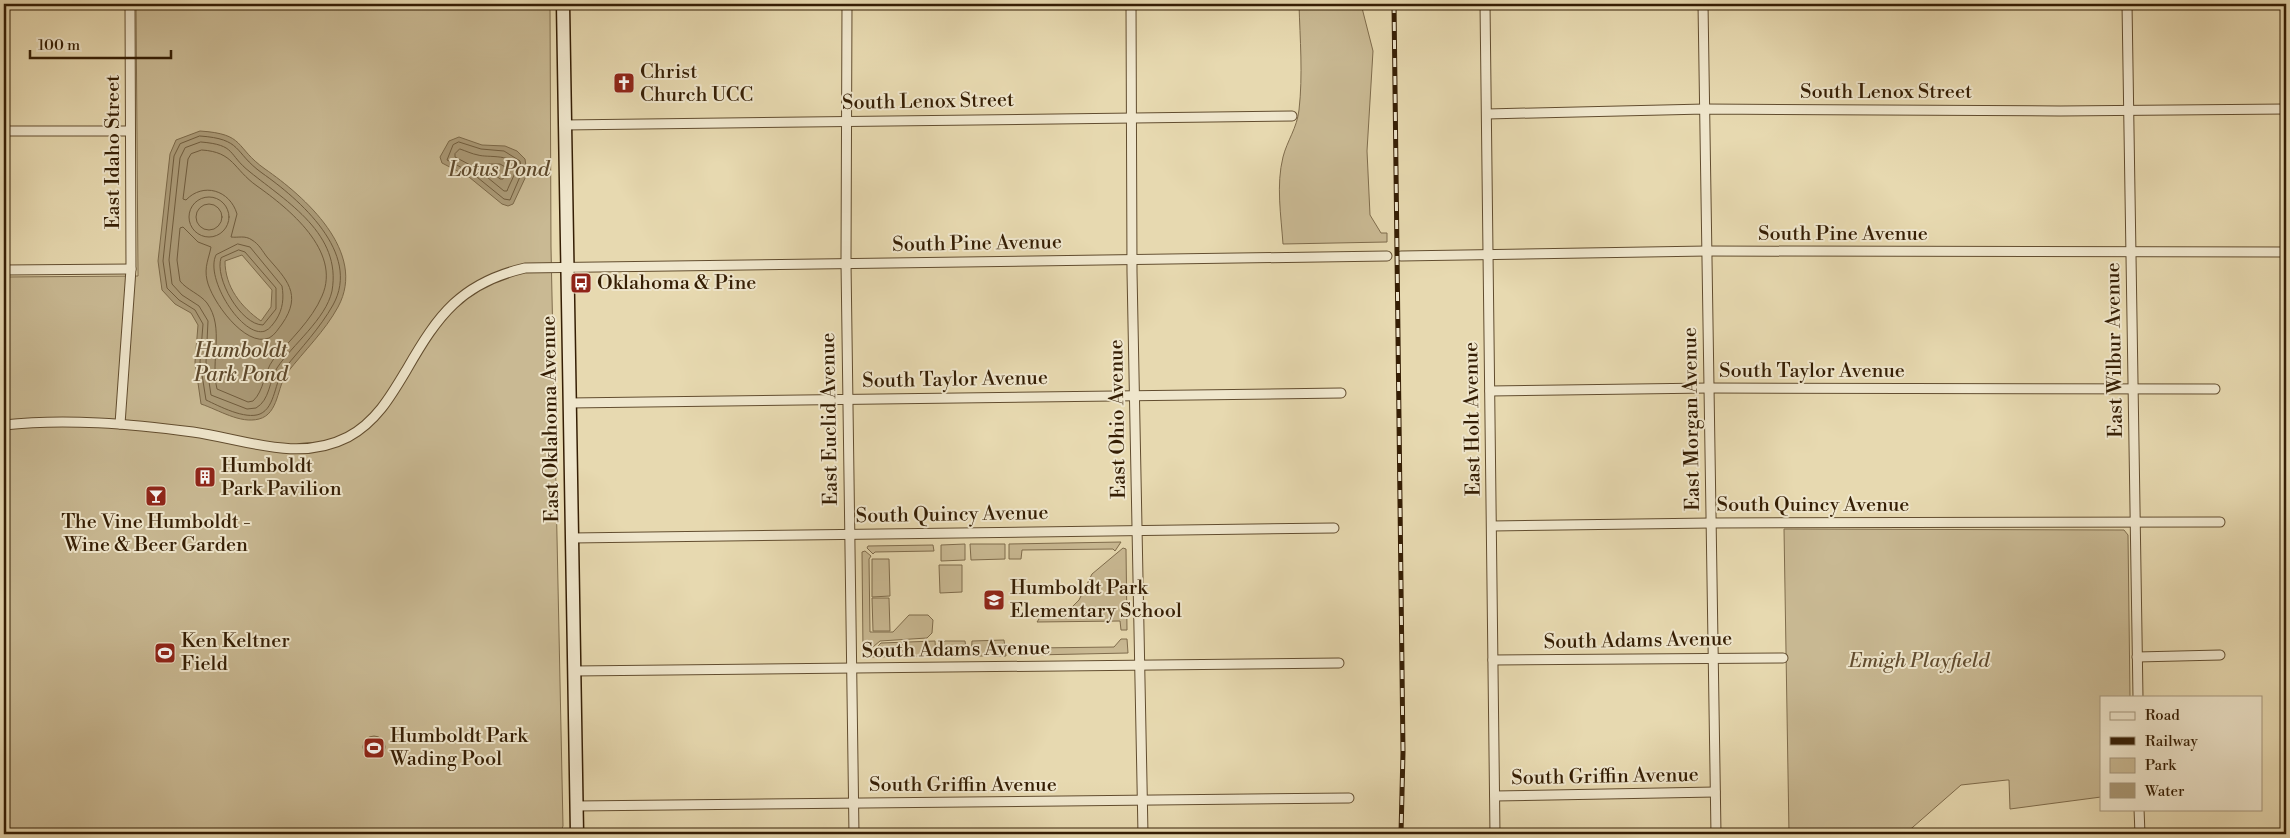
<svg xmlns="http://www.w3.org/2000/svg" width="2290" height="838" font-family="'Libre Bodoni',serif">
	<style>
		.green { fill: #c9b993; stroke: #7f6c4c }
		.water { fill: #aa9976; stroke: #7b6848; fill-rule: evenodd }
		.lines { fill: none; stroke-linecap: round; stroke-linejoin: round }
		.shore { stroke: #705c3d; stroke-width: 1 }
		.minor-casing { stroke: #624d2f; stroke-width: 11 }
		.secondary-casing { stroke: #351e04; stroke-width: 15 }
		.minor { stroke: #efe6cc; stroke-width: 9 }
		.secondary { stroke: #efe6cc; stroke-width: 12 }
		.rail-casing { stroke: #351e04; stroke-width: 5 }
		.rail { stroke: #efe6cc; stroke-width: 3; stroke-dasharray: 9; stroke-linecap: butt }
		.labels { text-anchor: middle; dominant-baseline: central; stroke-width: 4; stroke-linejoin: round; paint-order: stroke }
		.poi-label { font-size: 20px; fill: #351e04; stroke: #efe6cc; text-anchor: start }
		.street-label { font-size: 20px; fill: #351e04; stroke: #efe6cc }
		.park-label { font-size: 20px; font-style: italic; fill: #614c2f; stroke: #efe6cc }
		.water-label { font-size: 21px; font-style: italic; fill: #5e492c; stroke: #efe6cc }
	</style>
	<rect width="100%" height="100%" fill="#e7d9b0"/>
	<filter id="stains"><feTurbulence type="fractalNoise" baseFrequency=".004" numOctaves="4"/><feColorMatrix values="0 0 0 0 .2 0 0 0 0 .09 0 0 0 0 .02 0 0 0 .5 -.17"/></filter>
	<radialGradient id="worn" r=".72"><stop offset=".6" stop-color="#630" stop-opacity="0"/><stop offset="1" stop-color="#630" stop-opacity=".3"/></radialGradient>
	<g class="green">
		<path d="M136,4H550L551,247L563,826L560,834H4V277L138,276Z"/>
		<path d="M1299,4H1361L1373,51L1367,151L1370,215L1381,233H1387V242L1283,244C1281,215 1276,185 1283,157C1287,141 1297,128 1299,110C1303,75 1300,39 1299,4Z"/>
		<path d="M1784,529L2124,530L2128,535L2130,697H2101V797L2010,809L2009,780H2007L1961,785L1905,834H1734H1789Z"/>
		<path d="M1121,542L1115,551L1113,549L1022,550L1021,559H1009V544Z"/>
		<path d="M965,544V560L941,561V545Z"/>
		<path d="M970,544H1005V559L971,560Z"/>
		<path d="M933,545L934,551L875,552L873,554L867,548L868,546Z"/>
		<path d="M1123,548L1126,549L1127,630H1121L1120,621L1037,622L1041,616H1059L1066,613L1079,600L1092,574Z"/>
		<path d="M865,551L871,556L869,559L870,632H893L909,615H928L933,620L932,633L927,638L880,641L867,652L863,651L862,552Z"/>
		<path d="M872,559H889L890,596L872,597Z"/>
		<path d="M939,565H962V592L940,593Z"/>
		<path d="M872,598H889L890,631H873Z"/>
		<path d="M1121,639H1127L1128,653L1034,655V648L1114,647Z"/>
		<path d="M1004,640L1006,656H971L972,641Z"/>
		<path d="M935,641L936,656L870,657L869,655L881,643Z"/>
		<path d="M945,641H965L967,656H938V647Z"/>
	</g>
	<g class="water">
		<path d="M200,131C246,134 234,147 265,169C304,196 368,252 338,307C325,331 304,351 287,373C277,386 279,414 259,419C240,424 219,410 201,404L195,362L198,325L191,313L175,304L162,290L158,261L170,154L176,140ZM242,255L272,290L271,307L261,321C241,307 225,287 225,261Z"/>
		<path d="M459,137L482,145L505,146L517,151L525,159L527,174L513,204L508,206L502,204L469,177L442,163L440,157L449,141Z"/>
		<circle cx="374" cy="747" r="11"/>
	</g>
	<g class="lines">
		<g class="shore">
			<path d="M200,136C243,139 233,152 262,173C299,199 362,253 333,305C320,328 301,348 285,368C274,381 276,407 260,414C245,420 219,406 206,400L200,362L203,324L195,310L179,300L167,288L163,261L174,156L180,144Z"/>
			<path d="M201,142C237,145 227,154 250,172C287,202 342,234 332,291C326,319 292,345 277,368C269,381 270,400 256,408L247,409L211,395L206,362L208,321L199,306L182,295L172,284L169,260L180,158L185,148Z"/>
			<path d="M459,142L481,149L504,151L520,161L522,172L510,200L504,199L472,173L447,160L453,145Z"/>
			<path d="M460,149C466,151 472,154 478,155C487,158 516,153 516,169C515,175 509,185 507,191H504L476,168L455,157V154Z"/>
			<path d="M202,150C234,152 233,169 257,186C288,208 342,251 322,296C312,320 289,341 273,360C264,372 264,391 253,401L248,402L217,389C210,360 225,328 207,303C200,294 187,290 180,281L177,260L180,228L183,227L198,242L211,247C209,258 204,267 207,280C211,300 245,348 269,338C275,335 278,329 282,324C303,294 286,279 267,257C263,252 259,244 252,240C245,235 238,238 231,237L237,214C230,190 203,182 186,200L183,199L188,159L191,154Z"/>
			<path d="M489,164H500L507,168L503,179H500L487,168Z"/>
			<circle cx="209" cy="217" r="20"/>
			<circle cx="209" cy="217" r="13"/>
			<path d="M238,244L250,247L282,286C284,298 283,309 276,320C273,324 270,329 265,331C243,339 204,278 216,255Z"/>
			<path d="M239,250L245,252L276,288V309L263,325C241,325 214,278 221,258Z"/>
		</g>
		<g class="minor-casing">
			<g id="minor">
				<path d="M847,4L846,263L854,834"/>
				<path d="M1131,4L1132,272L1143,834"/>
				<path d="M1485,4L1495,834"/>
				<path d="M1703,4L1716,834"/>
				<path d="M2127,4L2138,697"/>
				<path d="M1487,114L1705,109L2060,111L2286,109"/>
				<path d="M564,125L1292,116"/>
				<path d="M4,131H130"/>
				<path d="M1401,256L1707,251L2286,252"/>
				<path d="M4,270L131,269"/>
				<path d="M1490,391L1709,388L2215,389"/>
				<path d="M569,403L1341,393"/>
				<path d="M120,424L131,269L130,4"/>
				<path d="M4,425C66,418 131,424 193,432C244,439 298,463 348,437C376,422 391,396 407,369C438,315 461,283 525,268L1387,256"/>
				<path d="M1492,526L1711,523L2220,522"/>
				<path d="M572,538L1334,528"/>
				<path d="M2137,657L2220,655"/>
				<path d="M1493,660L1783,658"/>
				<path d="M574,671L1339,663"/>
				<path d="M2286,787V825"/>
				<path d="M1495,796L1715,792"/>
				<path d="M576,806L1349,798"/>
				<path d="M2139,809L2140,834"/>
			</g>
		</g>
		<g class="secondary-casing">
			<path id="secondary" d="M563,4L577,834"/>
		</g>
		<use href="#minor" class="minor"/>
		<use href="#secondary" class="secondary"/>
		<g class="rail-casing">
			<path id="rail" d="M1394,4L1403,752L1401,834"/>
		</g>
		<use href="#rail" class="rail"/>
	</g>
	<defs>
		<g id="church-square" transform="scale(1.125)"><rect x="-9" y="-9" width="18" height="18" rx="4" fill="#8f2418" stroke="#efe6cc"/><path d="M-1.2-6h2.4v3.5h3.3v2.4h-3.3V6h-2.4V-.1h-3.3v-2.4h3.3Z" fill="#fff"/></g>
		<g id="bus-square" transform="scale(1.125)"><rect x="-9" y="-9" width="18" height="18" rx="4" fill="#8f2418" stroke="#efe6cc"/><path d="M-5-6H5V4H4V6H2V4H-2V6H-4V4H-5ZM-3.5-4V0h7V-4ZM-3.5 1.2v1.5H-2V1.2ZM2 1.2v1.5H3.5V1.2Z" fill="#fff"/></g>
		<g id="building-square" transform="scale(1.125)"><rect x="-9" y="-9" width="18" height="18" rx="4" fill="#8f2418" stroke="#efe6cc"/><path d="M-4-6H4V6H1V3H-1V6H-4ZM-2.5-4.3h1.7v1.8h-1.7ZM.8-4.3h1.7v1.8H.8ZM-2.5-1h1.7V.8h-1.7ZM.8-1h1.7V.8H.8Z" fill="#fff"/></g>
		<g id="bar-square" transform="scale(1.125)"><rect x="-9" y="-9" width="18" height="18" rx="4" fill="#8f2418" stroke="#efe6cc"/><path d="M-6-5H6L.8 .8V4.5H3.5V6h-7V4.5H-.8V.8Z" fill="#fff"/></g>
		<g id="school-square" transform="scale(1.125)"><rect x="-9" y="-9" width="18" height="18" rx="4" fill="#8f2418" stroke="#efe6cc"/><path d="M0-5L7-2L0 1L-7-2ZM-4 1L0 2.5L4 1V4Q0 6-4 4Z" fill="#fff"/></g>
		<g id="stadium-square" transform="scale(1.125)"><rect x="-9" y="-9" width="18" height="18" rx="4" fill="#8f2418" stroke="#efe6cc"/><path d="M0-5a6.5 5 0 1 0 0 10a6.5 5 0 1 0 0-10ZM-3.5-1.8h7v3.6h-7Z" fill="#fff"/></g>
	</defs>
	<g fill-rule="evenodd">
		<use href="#church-square" x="624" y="83"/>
		<use href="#bus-square" x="581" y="283"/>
		<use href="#building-square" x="205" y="477"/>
		<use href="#bar-square" x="156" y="496"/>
		<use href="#school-square" x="994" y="600"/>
		<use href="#stadium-square" x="165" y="653"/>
		<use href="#stadium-square" x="374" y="748"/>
	</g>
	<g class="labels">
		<g class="poi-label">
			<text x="640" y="72">Christ<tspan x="640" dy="23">Church UCC</tspan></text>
			<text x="597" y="283">Oklahoma &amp; Pine</text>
			<text x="221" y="466">Humboldt<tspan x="221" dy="23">Park Pavilion</tspan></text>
			<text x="156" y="522" text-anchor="middle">The Vine Humboldt -<tspan x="156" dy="23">Wine &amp; Beer Garden</tspan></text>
			<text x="1010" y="588">Humboldt Park<tspan x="1010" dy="23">Elementary School</tspan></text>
			<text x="181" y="641">Ken Keltner<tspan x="181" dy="23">Field</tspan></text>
			<text x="390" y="736">Humboldt Park<tspan x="390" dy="23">Wading Pool</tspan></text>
		</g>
		<g class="street-label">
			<text x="1886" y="92">South Lenox Street</text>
			<text transform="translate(928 102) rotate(-1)">South Lenox Street</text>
			<text transform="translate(113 152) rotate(-90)">East Idaho Street</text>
			<text x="1843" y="234">South Pine Avenue</text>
			<text transform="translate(977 244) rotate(-1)">South Pine Avenue</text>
			<text transform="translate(2115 350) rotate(-91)">East Wilbur Avenue</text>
			<text x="1812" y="371">South Taylor Avenue</text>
			<text transform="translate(955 380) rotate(-1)">South Taylor Avenue</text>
			<text transform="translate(551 419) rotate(-91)">East Oklahoma Avenue</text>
			<text transform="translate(830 419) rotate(-91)">East Euclid Avenue</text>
			<text transform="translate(1118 419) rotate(-91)">East Ohio Avenue</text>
			<text transform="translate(1473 419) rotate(-91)">East Holt Avenue</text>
			<text transform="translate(1692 419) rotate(-91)">East Morgan Avenue</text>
			<text x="1813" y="505">South Quincy Avenue</text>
			<text transform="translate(952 515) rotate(-1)">South Quincy Avenue</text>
			<text transform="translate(1638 641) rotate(-1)">South Adams Avenue</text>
			<text transform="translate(956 650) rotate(-1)">South Adams Avenue</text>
			<text transform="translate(1605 777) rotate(-1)">South Griffin Avenue</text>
			<text x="963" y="785">South Griffin Avenue</text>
		</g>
		<g class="park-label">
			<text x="1919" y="661">Emigh Playfield</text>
		</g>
		<g class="water-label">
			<text x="499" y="170">Lotus Pond</text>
			<text x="241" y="351">Humboldt<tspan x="241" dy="24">Park Pond</tspan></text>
		</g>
	</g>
	<rect width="2290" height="838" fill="none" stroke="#e7d9b0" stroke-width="20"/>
	<rect x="5" y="5" width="2280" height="828" fill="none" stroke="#351e04" stroke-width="2.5"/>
	<rect x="10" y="10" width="2270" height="818" fill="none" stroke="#351e04"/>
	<rect x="2100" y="696" width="162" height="115" fill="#efe6cc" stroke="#a5967c"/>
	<rect x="2110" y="712" width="25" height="8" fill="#efe6cc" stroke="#a5967c"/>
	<text x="2145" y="720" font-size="15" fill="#351e04">Road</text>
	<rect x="2110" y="737" width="25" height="8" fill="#351e04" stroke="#a5967c"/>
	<text x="2145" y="746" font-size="15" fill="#351e04">Railway</text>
	<rect x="2110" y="758" width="25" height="15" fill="#c9b993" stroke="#a5967c"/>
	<text x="2145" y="770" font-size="15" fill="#351e04">Park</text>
	<rect x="2110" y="783" width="25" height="15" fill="#aa9976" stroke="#a5967c"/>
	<text x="2145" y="796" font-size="15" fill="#351e04">Water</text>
	<path d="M30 50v8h141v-8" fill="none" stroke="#351e04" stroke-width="2.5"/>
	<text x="38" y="50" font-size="15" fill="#351e04" stroke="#efe6cc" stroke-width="4" paint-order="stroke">100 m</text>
	<rect width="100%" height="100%" filter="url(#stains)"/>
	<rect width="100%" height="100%" fill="url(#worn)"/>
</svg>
